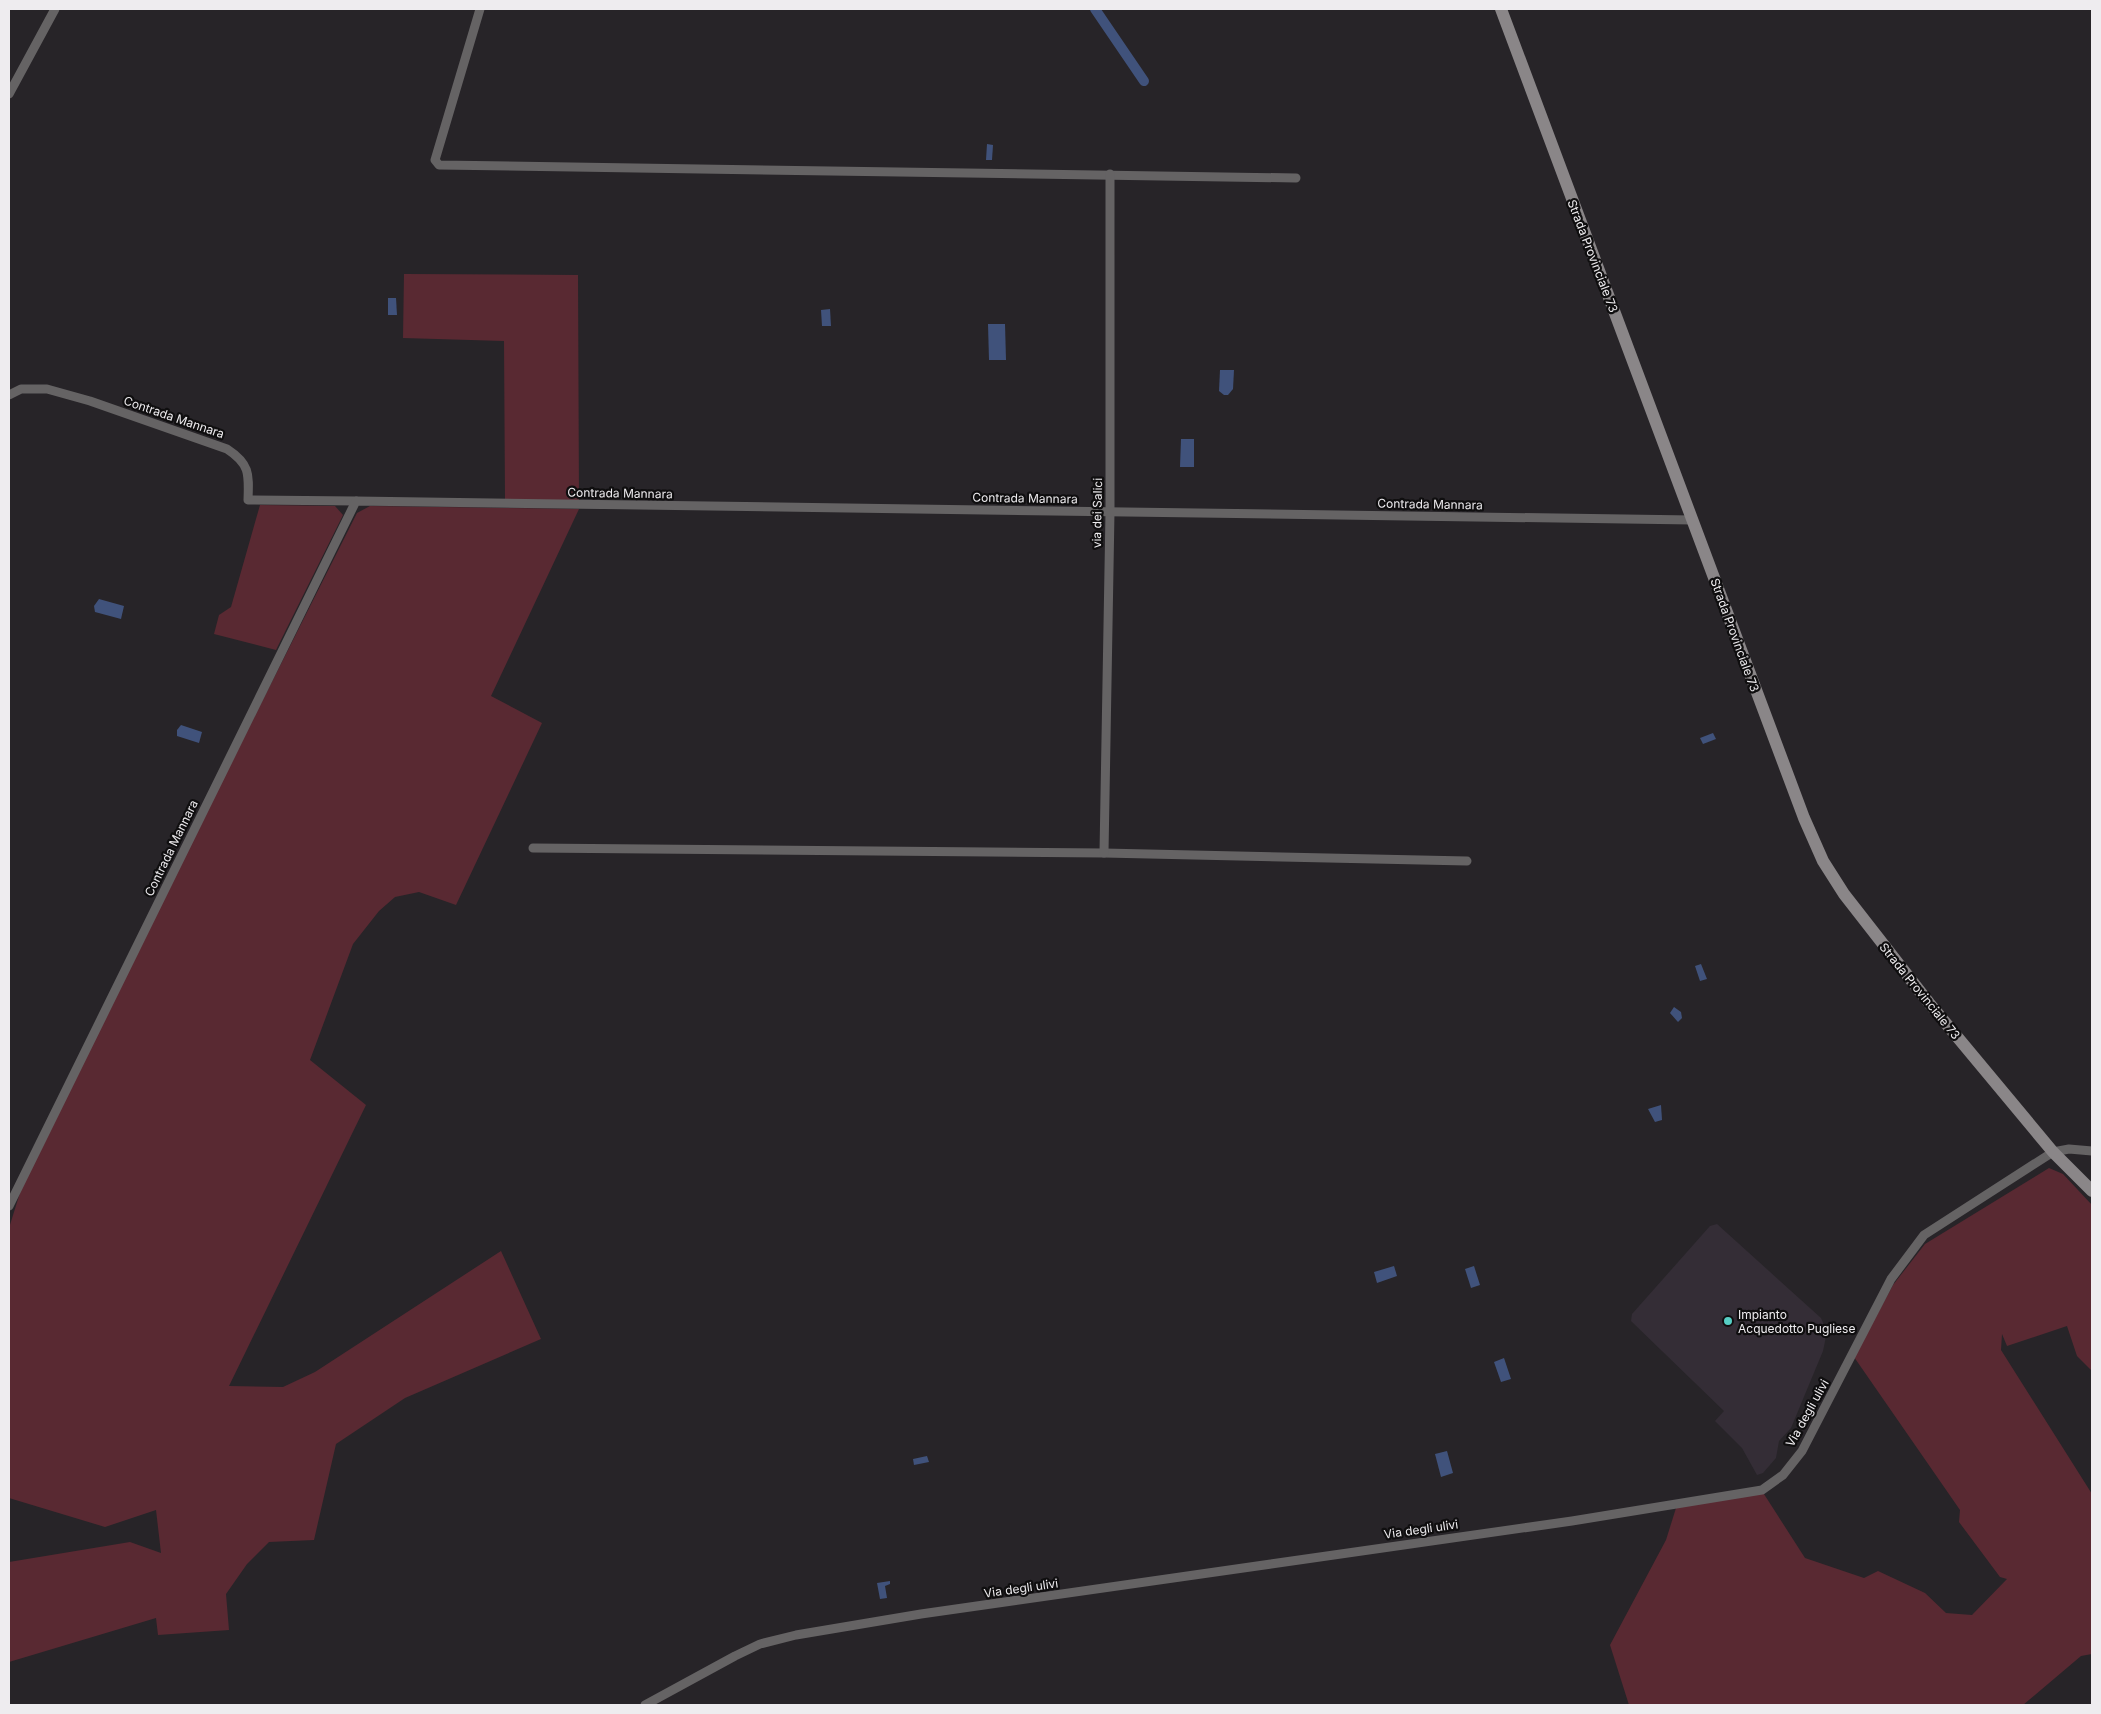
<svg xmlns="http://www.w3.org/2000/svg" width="2101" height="1714" font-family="Inter,sans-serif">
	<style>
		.built { fill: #342d36 }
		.green { fill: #592932 }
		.water { fill: #40527b }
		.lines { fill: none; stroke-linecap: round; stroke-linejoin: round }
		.canal { stroke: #40527b; stroke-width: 10 }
		.minor { stroke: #656364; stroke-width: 9 }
		.secondary { stroke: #8a8688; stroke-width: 12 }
		.poi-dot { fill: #56cec4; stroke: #0f0e0f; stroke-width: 2 }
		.labels { text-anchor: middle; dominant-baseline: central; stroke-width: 4.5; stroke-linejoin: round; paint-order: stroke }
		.street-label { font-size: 12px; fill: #eeecef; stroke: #0f0e0f }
		.poi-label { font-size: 12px; fill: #eeecef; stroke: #0f0e0f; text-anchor: start }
	</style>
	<rect width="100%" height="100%" fill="#272428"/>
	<path class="built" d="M1717,1224L1821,1318L1827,1332L1823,1351L1791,1428L1779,1441L1776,1458L1763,1473L1757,1475L1742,1448L1715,1421L1724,1411L1631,1321L1632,1314L1710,1226Z"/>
	<g class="green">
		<path d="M404,274L578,275L579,501L505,500L504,341L403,338Z"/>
		<path d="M260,505L335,506L343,515L276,650L214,634L219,615L231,607Z"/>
		<path d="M370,506L579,509L491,696L542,723L456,905L419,892L395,897L379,911L353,944L310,1060L366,1105L229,1386L283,1387L315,1372L501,1251L541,1339L405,1398L336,1444L314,1540L269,1542L247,1564L226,1594L229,1630L158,1635L156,1618L9,1662V1562L130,1542L161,1553L156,1510L105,1527L9,1498V1228L24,1180L140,944L357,513Z"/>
		<path d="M2049,1168L2063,1174L2092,1205V1371L2077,1356L2067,1326L2007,1346L2002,1334L2001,1350L2092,1494V1654L2081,1656L2023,1705H1629L1610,1645L1666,1540L1676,1508L1762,1491L1805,1558L1864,1578L1878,1571L1925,1593L1946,1613L1972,1615L2007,1579L2000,1577L1959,1522L1960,1510L1854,1357L1893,1285L1925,1244Z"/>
	</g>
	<g class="water">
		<path d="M987,144L993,145L992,160H986Z"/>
		<path d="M388,298H396L397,315H388Z"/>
		<path d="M830,309L831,326H822L821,310Z"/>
		<path d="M988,324H1005L1006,360H989Z"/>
		<path d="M1220,370H1234L1233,389L1228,395H1224L1219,391Z"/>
		<path d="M1181,439H1194V467H1180Z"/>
		<path d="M99,599L124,606L121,619L95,612L94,606Z"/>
		<path d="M181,725L202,732L199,743L177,736V730Z"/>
		<path d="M1713,733L1716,739L1703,744L1700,738Z"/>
		<path d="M1701,964L1707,979L1700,981L1695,966Z"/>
		<path d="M1674,1007L1681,1012L1682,1018L1678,1022L1670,1013Z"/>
		<path d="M1661,1105L1662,1120L1655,1122L1648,1109Z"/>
		<path d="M1394,1266L1397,1276L1377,1283L1374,1272Z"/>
		<path d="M1474,1266L1480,1285L1471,1288L1465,1269Z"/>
		<path d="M1504,1358L1511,1379L1501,1382L1494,1362Z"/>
		<path d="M1447,1451L1453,1473L1441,1477L1435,1454Z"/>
		<path d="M927,1456L929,1462L914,1465L913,1459Z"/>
		<path d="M890,1581V1584L885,1586L887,1598L880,1599L877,1583Z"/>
	</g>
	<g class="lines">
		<path class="canal" d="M1095,9L1144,81"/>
		<g class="minor">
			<path d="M480,9L435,160L439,165L1296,178"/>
			<path d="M9,94L55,9"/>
			<path d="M9,395L21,389H47L90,401L227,449C250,464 249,474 248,500L356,501"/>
			<path d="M533,848L1104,853L1467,861"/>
			<path d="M1104,853L1110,512V174"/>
			<path d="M9,1206L356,501L1693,520"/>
			<path d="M645,1705L735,1656L760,1644L796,1635L921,1614L1572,1521L1762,1490L1783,1475L1802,1451L1891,1279L1924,1235L2053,1152L2069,1149L2092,1151"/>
		</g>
		<path class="secondary" d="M1501,9L1804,818L1823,861L1844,894L1929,1003L2053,1152L2092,1191"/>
	</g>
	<circle class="poi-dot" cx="1728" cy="1321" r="5"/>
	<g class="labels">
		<g class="street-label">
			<text transform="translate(1593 256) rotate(69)">Strada Provinciale 73</text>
			<text transform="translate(174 417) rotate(19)">Contrada Mannara</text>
			<text transform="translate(620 493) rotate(1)">Contrada Mannara</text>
			<text transform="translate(1025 498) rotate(1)">Contrada Mannara</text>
			<text transform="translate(1430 504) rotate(1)">Contrada Mannara</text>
			<text transform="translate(1097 513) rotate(-89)">via dei Salici</text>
			<text transform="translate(1735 635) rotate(70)">Strada Provinciale 73</text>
			<text transform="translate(171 848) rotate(-64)">Contrada Mannara</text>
			<text transform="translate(1920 991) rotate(51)">Strada Provinciale 73</text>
			<text transform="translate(1807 1413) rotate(-61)">Via degli ulivi</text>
			<text transform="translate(1421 1529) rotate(-8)">Via degli ulivi</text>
			<text transform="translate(1021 1588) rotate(-8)">Via degli ulivi</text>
		</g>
		<g class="poi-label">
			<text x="1738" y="1314">Impianto<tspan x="1738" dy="14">Acquedotto Pugliese</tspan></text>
		</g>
	</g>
	<rect width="2101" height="1714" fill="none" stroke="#eeecef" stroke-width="20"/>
</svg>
